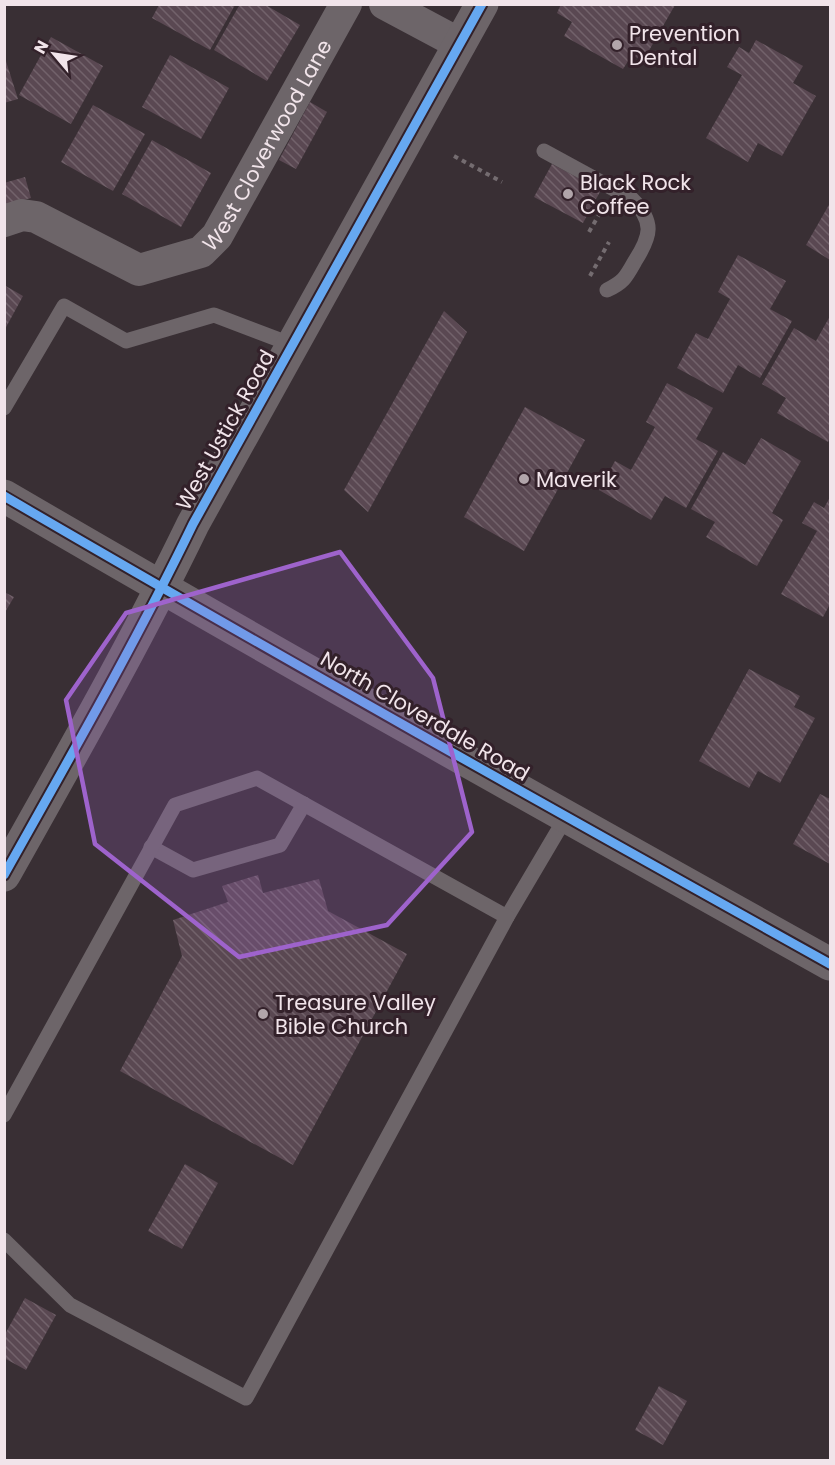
<svg xmlns="http://www.w3.org/2000/svg" width="835" height="1465" font-family="Poppins,sans-serif">
	<style>
		.building { fill: url(#building-back-hatch) }
		.lines { fill: none; stroke-linecap: round; stroke-linejoin: round }
		.path { stroke: #746c70; stroke-width: 4; stroke-dasharray: 4.5 4.5; stroke-linecap: butt }
		.service { stroke: #6d6569; stroke-width: 15 }
		.minor { stroke: #6d6569; stroke-width: 32 }
		.secondary { stroke: #6d6569; stroke-width: 33 }
		.cycleway-casing { stroke: #33212a; stroke-width: 13 }
		.cycleway { stroke: #66a8f1; stroke-width: 9 }
		.marked { fill: #9e63cc; fill-opacity: 0.2; stroke: #9e63cc; stroke-width: 4.5; stroke-linejoin: round }
		.poi-dot { fill: #b1a5aa; stroke: #33212a; stroke-width: 2 }
		.labels { text-anchor: middle; dominant-baseline: central; stroke-width: 6; stroke-linejoin: round; paint-order: stroke }
		.poi-label { font-size: 21px; fill: #f1e4ea; stroke: #33212a; text-anchor: start }
		.street-label { font-size: 21px; fill: #f1e4ea; stroke: #33212a }
	</style>
	<defs>
		<pattern id="building-back-hatch" width="6" height="6" patternUnits="userSpaceOnUse" patternTransform="scale(1.5)"><rect width="6" height="6" fill="#5a4852"/><path d="M-1 5l2 2M0 0l6 6M5-1l2 2" fill="none" stroke="#72626b"/></pattern>
	</defs>
	<rect width="100%" height="100%" fill="#392f34"/>
	<g class="building">
		<path d="M240,4H264L300,25L267,81L214,50Z"/>
		<path d="M561,4H673L675,5L643,61L632,55L623,69L564,36L572,22L557,13Z"/>
		<path d="M159,5H235L210,50L152,18Z"/>
		<path d="M51,37L103,66L71,124L19,95Z"/>
		<path d="M756,40L803,66L793,83L816,96L782,156L758,143L748,162L706,138L742,75L727,67L739,47L749,53Z"/>
		<path d="M4,55L18,99L4,103Z"/>
		<path d="M170,55L229,88L201,139L142,107Z"/>
		<path d="M310,102L327,112L296,169L279,160Z"/>
		<path d="M93,105L145,134L113,191L61,162Z"/>
		<path d="M152,140L211,173L181,227L122,194Z"/>
		<path d="M552,164L601,190L583,223L534,197Z"/>
		<path d="M25,177L31,198L4,205V183Z"/>
		<path d="M830,203V260L806,245Z"/>
		<path d="M738,255L786,281L770,309L792,321L760,378L738,365L723,393L677,368L696,333L708,339L730,299L718,292Z"/>
		<path d="M4,285L23,296L4,331Z"/>
		<path d="M444,311L467,332L368,512L344,490Z"/>
		<path d="M830,316V437L828,442L777,413L786,398L762,384L794,328L816,341Z"/>
		<path d="M667,383L713,408L696,439L718,451L686,508L665,496L651,520L599,490L615,461L631,470L655,427L646,422Z"/>
		<path d="M525,407L585,440L524,551L464,517Z"/>
		<path d="M761,438L801,461L772,513L783,520L757,566L706,537L715,522L691,509L723,452L745,465Z"/>
		<path d="M830,497V604L823,617L781,594L817,531L802,523L814,502L824,508Z"/>
		<path d="M4,592L14,597L4,614Z"/>
		<path d="M749,669L800,696L794,707L815,718L780,783L758,771L749,788L699,761Z"/>
		<path d="M820,794L830,799V864L793,844Z"/>
		<path d="M258,875L263,893L319,879L328,911L407,954L293,1165L120,1071L182,956L173,920L228,902L222,886Z"/>
		<path d="M185,1164L218,1183L182,1249L148,1231Z"/>
		<path d="M25,1298L56,1315L26,1370L4,1358V1336Z"/>
		<path d="M659,1386L687,1401L663,1445L635,1430Z"/>
	</g>
	<g class="lines">
		<g class="path">
			<path d="M454,156L502,182"/>
			<path d="M589,232L604,206"/>
			<path d="M590,276L609,242"/>
		</g>
		<g class="service">
			<path d="M544,151L632,199C655,222 651,236 635,261C626,277 624,282 607,290"/>
			<path d="M4,408L64,306L126,341L214,315L293,345"/>
			<path d="M151,847L193,870L280,845L304,804"/>
			<path d="M507,917L566,817"/>
			<path d="M4,1115L175,805L257,778L507,917L246,1398L70,1305L4,1240"/>
		</g>
		<g class="minor">
			<path d="M385,4L460,44"/>
			<path id="s1" d="M4,221L22,215L36,217L139,270L201,252L217,236L346,4"/>
		</g>
		<g class="secondary">
			<path d="M4,496C278,656 554,810 830,964"/>
			<path d="M4,875C69,759 135,644 193,524L482,4"/>
		</g>
		<g class="cycleway-casing">
			<g id="cycleway">
				<path d="M4,496C278,656 554,810 830,964"/>
				<path d="M4,875C69,759 135,644 193,524L482,4"/>
			</g>
		</g>
		<use href="#cycleway" class="cycleway"/>
	</g>
	<path class="marked" d="M340,552L433,678L472,832L387,925L239,957L95,844L66,700L126,613Z"/>
	<g class="poi-dot">
		<circle cx="617" cy="45" r="6"/>
		<circle cx="568" cy="194" r="6"/>
		<circle cx="524" cy="479" r="6"/>
		<circle cx="263" cy="1014" r="6"/>
	</g>
	<g class="labels">
		<g class="poi-label">
			<text x="629" y="33">Prevention<tspan x="629" dy="24">Dental</tspan></text>
			<text x="580" y="182">Black Rock<tspan x="580" dy="24">Coffee</tspan></text>
			<text x="536" y="479">Maverik</text>
			<text x="275" y="1002">Treasure Valley<tspan x="275" dy="24">Bible Church</tspan></text>
		</g>
		<g class="street-label">
			<text stroke="none"><textPath href="#s1" startOffset="340">West Cloverwood Lane</textPath></text>
			<text transform="translate(225 430) rotate(-61)">West Ustick Road</text>
			<text transform="translate(425 716) rotate(30)">North Cloverdale Road</text>
		</g>
	</g>
	<rect width="835" height="1465" fill="none" stroke="#f1e4ea" stroke-width="12"/>
	<g transform="translate(54 54) rotate(299)" stroke="#33212a" stroke-width="4.5" paint-order="stroke">
	<path d="M0-4.5L10 22L0 15L-10 22Z" fill="#f1e4ea"/>
	<text y="-9" font-size="16" font-weight="bold" text-anchor="middle" fill="#f1e4ea">N</text>
	</g>
</svg>
